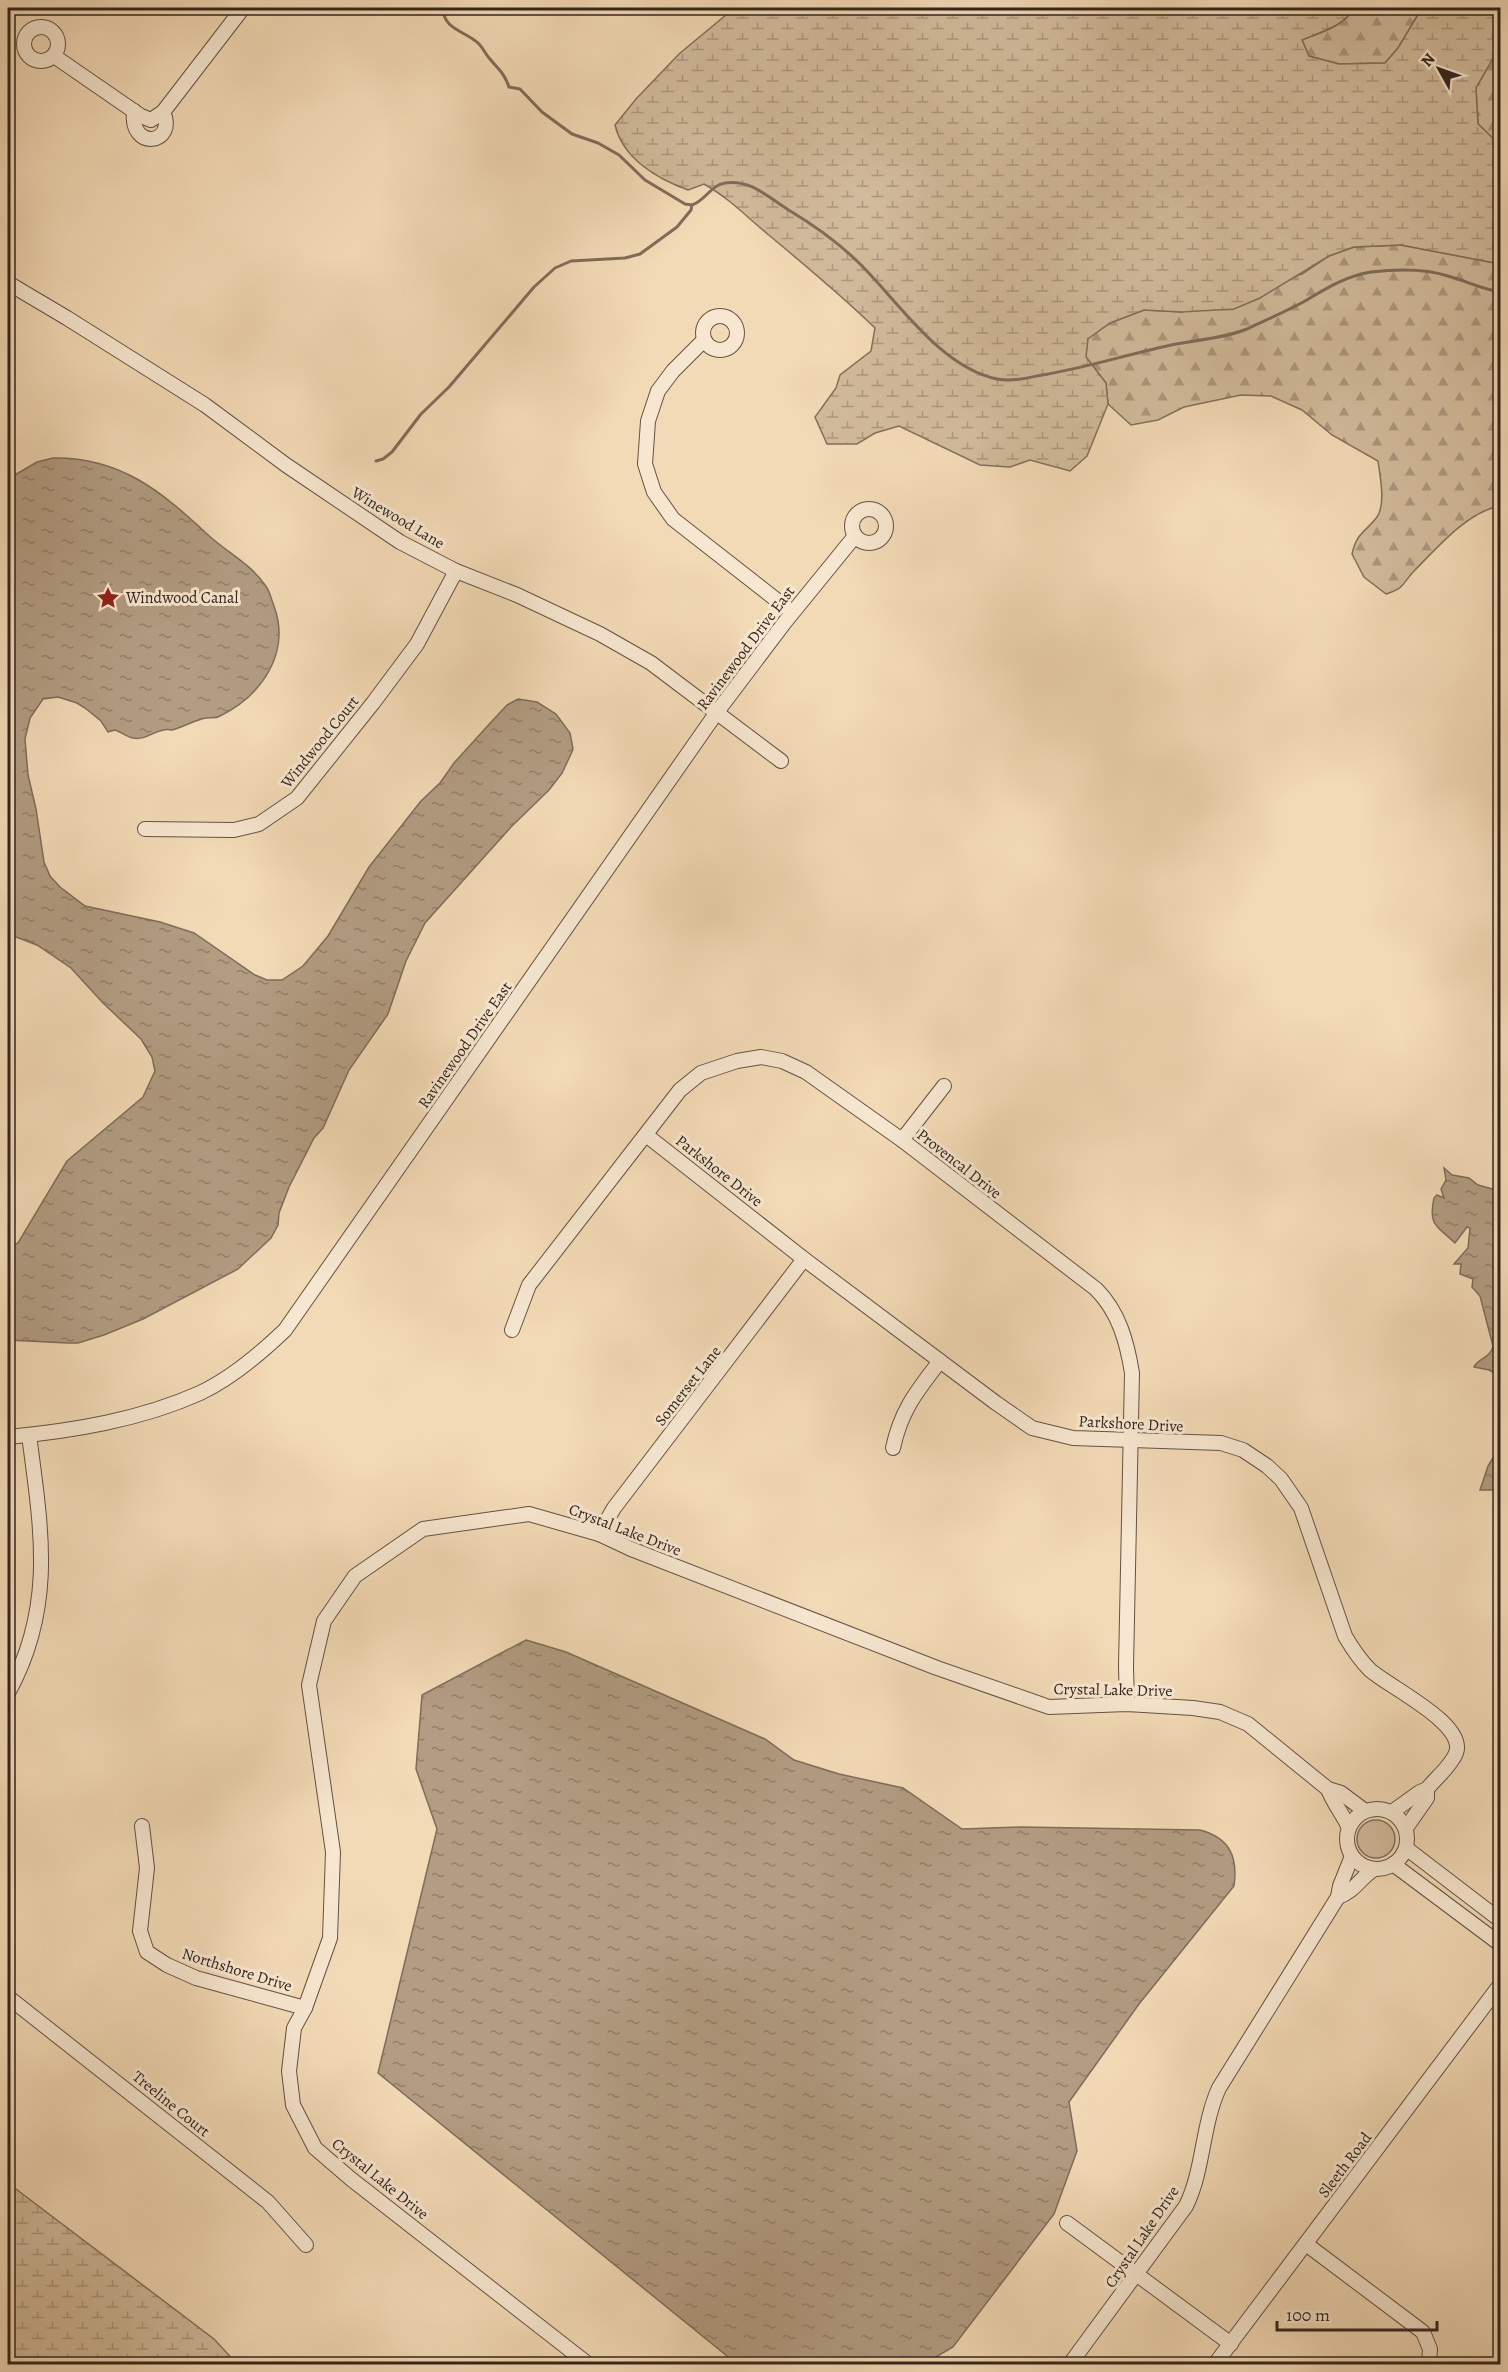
<svg xmlns="http://www.w3.org/2000/svg" width="1508" height="2372" font-family="Alegreya,serif">
	<style>
		.green { fill: #d2bb9c; stroke: #82705c; stroke-width: 1.5 }
		.forest { fill: url(#forest-firs); stroke: #82705c; stroke-width: 1.5 }
		.wetland { fill: url(#wetland-marsh); stroke: #82705c; stroke-width: 1.5 }
		.water { fill: url(#water-ripples); stroke: #7f6c5a; stroke-width: 1.5 }
		.lines { fill: none; stroke-linecap: round; stroke-linejoin: round }
		.stream { stroke: #7f6c5a; stroke-width: 3 }
		.minor-casing { stroke: #635243; stroke-width: 16 }
		.minor { stroke: #f7e7d0; stroke-width: 14 }
		.labels { text-anchor: middle; dominant-baseline: central; stroke-width: 6; stroke-linejoin: round; paint-order: stroke }
		.street-label { font-size: 16px; fill: #33241d; stroke: #f7e7d0 }
		.poi-label { font-size: 16px; fill: #33241d; stroke: #f7e7d0; text-anchor: start }
	</style>
	<defs>
		<pattern id="forest-firs" width="22" height="20" patternUnits="userSpaceOnUse" patternTransform="scale(1.5)"><rect width="22" height="20" fill="#d2bb9c"/><path d="M5 1l3.5 6h-7zM16 11l3.5 6h-7z" fill="#ab987f"/></pattern>
		<pattern id="wetland-marsh" width="20" height="14" patternUnits="userSpaceOnUse" patternTransform="scale(1.5)"><rect width="20" height="14" fill="#d2bb9c"/><path d="M1 5h8M5 5V1M11 12h8M15 12V8" fill="none" stroke="#ab987f"/></pattern>
		<pattern id="water-ripples" width="26" height="14" patternUnits="userSpaceOnUse" patternTransform="scale(1.5)"><rect width="26" height="14" fill="#b29c82"/><path d="M2 4q2-2 4 0t4 0M15 11q2-2 4 0t4 0" fill="none" stroke="#917f6a"/></pattern>
	</defs>
	<rect width="100%" height="100%" fill="#f3dab6"/>
	<filter id="stains"><feTurbulence type="fractalNoise" baseFrequency=".00333" numOctaves="4"/><feColorMatrix values="0 0 0 0 .2 0 0 0 0 .09 0 0 0 0 .02 0 0 0 .5 -.17"/></filter>
	<radialGradient id="worn" r=".72"><stop offset=".6" stop-color="#630" stop-opacity="0"/><stop offset="1" stop-color="#630" stop-opacity=".3"/></radialGradient>
	<circle class="green" cx="1376" cy="1839" r="19"/>
	<g class="forest">
		<path d="M1355,8H1422L1398,48L1385,63L1339,64L1309,56L1302,40C1323,32 1342,27 1355,8Z"/>
		<path d="M1500,46V145L1478,124L1476,88Z"/>
		<path d="M1401,245L1500,264V506C1467,512 1438,547 1414,571C1401,585 1406,587 1386,594L1364,577L1352,554C1357,532 1365,533 1377,517C1386,504 1380,476 1378,461L1332,435L1302,410L1271,396L1241,395L1184,407L1158,420L1131,425L1108,404L1106,383L1086,357L1087,339L1110,323L1144,310L1182,312L1302,274L1329,256L1354,247Z"/>
	</g>
	<g class="wetland">
		<path d="M741,8H1355C1342,27 1322,31 1302,40L1309,56L1339,64L1385,63L1398,48L1422,8H1500V46L1476,88L1478,124L1500,145V264L1401,245L1354,247L1329,256L1260,298L1234,309L1182,312L1144,310L1110,323L1088,339L1086,357L1106,383L1108,404L1087,456L1070,471L1030,460L1010,467L980,465L899,426L875,433L857,444H827L815,417L836,388L840,375L871,351L875,328C841,295 806,266 770,236C748,218 729,198 704,184L688,190C658,179 623,159 615,125L636,99L679,54L732,10Z"/>
		<path d="M8,2183L214,2339L237,2364H8Z"/>
	</g>
	<g class="water">
		<path d="M53,458C120,457 161,491 207,534C225,551 251,564 265,585C270,591 271,599 274,606C291,653 262,695 220,716C215,719 211,717 206,718C195,720 183,727 172,730C157,727 147,741 133,738C127,737 121,732 115,730L108,732L101,721L85,708L77,703L58,697L43,699L30,718L25,739L28,775L36,809L44,862L50,876L60,887L85,906L160,922L194,933L255,975L267,980H282L303,966L328,936L369,867L421,801L440,783L454,763L493,720L507,705L518,699L537,702L556,714L570,733L573,749L571,754L562,773L549,790L512,826L425,923L406,961L388,1014L349,1070L323,1128L314,1138L289,1187L279,1213L278,1225L271,1238L238,1269L143,1319L104,1335L78,1343H68L8,1340V1248L18,1243L67,1161L143,1097L155,1071L152,1057L141,1039L103,1003L71,968L37,945L8,934V479L37,462Z"/>
		<path d="M1444,1168L1452,1175L1469,1178L1478,1185L1500,1191V1376L1489,1370L1474,1367C1478,1358 1491,1358 1493,1346L1480,1296L1472,1287L1473,1279L1460,1274L1461,1264H1454L1468,1248L1470,1228L1467,1227L1455,1243C1437,1226 1428,1226 1434,1198L1437,1195L1444,1198L1441,1189L1446,1180Z"/>
		<path d="M1500,1446V1487L1492,1490H1480L1488,1466Z"/>
		<path d="M526,1640L566,1652L765,1739L794,1760L839,1774L903,1788L962,1829L1021,1827L1200,1830C1230,1838 1238,1857 1234,1886L1139,2004L1069,2102L1077,2151L1054,2214L953,2347L924,2364H737L378,2073L437,1829L416,1769L422,1695Z"/>
	</g>
	<g class="lines">
		<g class="stream">
			<path d="M443,8C443,30 466,31 479,44C483,48 486,55 490,59C498,69 505,74 509,87L520,89L542,112L572,134L598,143L619,155L645,180L685,204L692,205"/>
			<path d="M376,461L383,459L392,452L421,414L449,387L534,287L555,268L571,261L625,258L640,254L677,227L691,210L692,205C705,201 711,185 725,183C750,179 768,197 787,209C812,224 838,242 859,263C899,302 940,367 997,379C1012,382 1027,378 1042,375C1085,368 1125,355 1167,346C1193,340 1223,339 1247,329C1266,320 1287,311 1305,301C1327,288 1346,276 1371,272C1397,269 1424,268 1448,276C1466,281 1482,289 1500,292"/>
		</g>
		<g class="minor-casing">
			<g id="minor">
				<circle cx="41" cy="44" r="17"/>
				<path d="M54,56L141,116L151,120L163,112L243,8"/>
				<path d="M134,111C129,152 178,144 163,112"/>
				<path d="M8,283L67,318L205,405L286,465L400,542L456,571L517,595L600,634L651,663L781,761"/>
				<circle cx="720" cy="333" r="17"/>
				<path d="M704,340L673,371L658,391L648,421L645,464L654,492L673,519L792,612"/>
				<circle cx="869" cy="526" r="17"/>
				<path d="M145,829L234,830L259,824L297,798L373,703L417,644L456,571"/>
				<path d="M646,1135L804,1259L996,1403L1032,1428L1073,1438L1221,1443L1243,1450L1267,1466L1281,1479L1301,1508L1345,1636C1352,1648 1360,1660 1370,1670C1389,1687 1467,1724 1456,1753C1451,1766 1435,1779 1427,1789L1420,1792L1392,1812"/>
				<path d="M902,1140L944,1086"/>
				<path d="M512,1330L529,1285L680,1090L701,1073L737,1061L761,1057L782,1061L806,1072L902,1140L1096,1289C1119,1312 1127,1342 1132,1373L1126,1667L1127,1704"/>
				<path d="M8,1437C72,1431 140,1420 200,1393C232,1378 260,1354 285,1330L717,712L785,622L855,536"/>
				<path d="M893,1448C901,1410 917,1391 940,1361"/>
				<path d="M599,1534L614,1508L804,1259"/>
				<path d="M8,1693C56,1606 41,1528 29,1435"/>
				<path d="M1328,1789C1333,1803 1343,1814 1349,1828"/>
				<circle cx="1377" cy="1839" r="30"/>
				<path d="M142,1826L147,1868L140,1931L147,1952L167,1965L196,1978L305,2008"/>
				<path d="M1406,1828L1427,1798V1789"/>
				<path d="M1406,1848L1500,1920"/>
				<path d="M1393,1864L1500,1944"/>
				<path d="M1338,1897C1354,1892 1360,1878 1374,1869"/>
				<path d="M8,1997L268,2202L306,2245"/>
				<path d="M1067,2223L1231,2344"/>
				<path d="M1306,2244L1423,2332L1430,2349L1429,2364"/>
				<path d="M588,2364L351,2179L315,2148L293,2105L289,2071L294,2028L305,2008L330,1938L333,1852L309,1685L324,1621L355,1576L423,1529L529,1514L599,1534L631,1549L937,1668L1049,1707L1127,1704L1193,1708L1220,1712L1248,1724L1328,1789L1341,1793L1365,1811"/>
				<path d="M1070,2364L1186,2206C1204,2169 1202,2125 1219,2088L1338,1897L1340,1886L1352,1856"/>
				<path d="M1215,2364L1500,1985"/>
			</g>
		</g>
		<use href="#minor" class="minor"/>
	</g>
	<defs>
		<g id="sight-bare" transform="scale(1.8)"><path d="M0-6L1.8-2.2L6-1.7L2.9 1.2L3.7 5.4L0 3.3L-3.7 5.4L-2.9 1.2L-6-1.7L-1.8-2.2Z" fill="#8f2418" stroke="#f7e7d0" stroke-width="2.5" paint-order="stroke"/></g>
	</defs>
	<g fill-rule="evenodd">
		<use href="#sight-bare" x="108" y="598"/>
	</g>
	<g class="labels">
		<g class="street-label">
			<text transform="translate(398 518) rotate(31)">Winewood Lane</text>
			<text transform="translate(746 648) rotate(-53)">Ravinewood Drive East</text>
			<text transform="translate(320 742) rotate(-51)">Windwood Court</text>
			<text transform="translate(465 1045) rotate(-55)">Ravinewood Drive East</text>
			<text transform="translate(959 1164) rotate(38)">Provencal Drive</text>
			<text transform="translate(719 1171) rotate(38)">Parkshore Drive</text>
			<text transform="translate(688 1386) rotate(-52)">Somerset Lane</text>
			<text transform="translate(1131 1424) rotate(3)">Parkshore Drive</text>
			<text transform="translate(625 1530) rotate(21)">Crystal Lake Drive</text>
			<text transform="translate(1113 1690) rotate(1)">Crystal Lake Drive</text>
			<text transform="translate(237 1970) rotate(17)">Northshore Drive</text>
			<text transform="translate(171 2104) rotate(39)">Treeline Court</text>
			<text transform="translate(1345 2165) rotate(-53)">Sleeth Road</text>
			<text transform="translate(380 2179) rotate(39)">Crystal Lake Drive</text>
			<text transform="translate(1142 2237) rotate(-56)">Crystal Lake Drive</text>
		</g>
		<g class="poi-label">
			<text x="126" y="598">Windwood Canal</text>
		</g>
	</g>
	<rect width="1508" height="2372" fill="none" stroke="#f3dab6" stroke-width="30"/>
	<rect x="9" y="9" width="1490" height="2354" fill="none" stroke="#33241d" stroke-width="3"/>
	<rect x="15" y="15" width="1478" height="2342" fill="none" stroke="#33241d" stroke-width="1.5"/>
	<g transform="translate(1439 69) rotate(310)" stroke="#f7e7d0" stroke-width="4.5" paint-order="stroke">
	<path d="M0-4.5L10 22L0 15L-10 22Z" fill="#33241d"/>
	<text y="-9" font-size="16" font-weight="bold" text-anchor="middle" fill="#33241d">N</text>
	</g>
	<path d="M1277 2321v9h160v-9" fill="none" stroke="#33241d" stroke-width="3"/>
	<text x="1286" y="2321" font-size="18" fill="#33241d" stroke="#f7e7d0" stroke-width="4.5" paint-order="stroke">100 m</text>
	<rect width="100%" height="100%" filter="url(#stains)"/>
	<rect width="100%" height="100%" fill="url(#worn)"/>
</svg>
